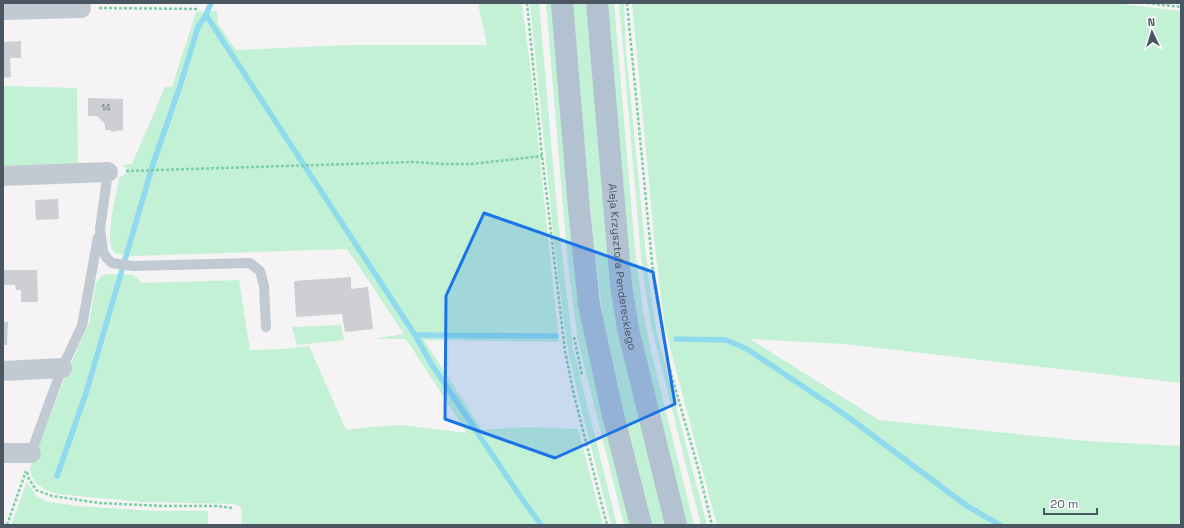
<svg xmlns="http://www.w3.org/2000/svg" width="1184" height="528" font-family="'Space Grotesk',sans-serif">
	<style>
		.green { fill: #c3f1d5 }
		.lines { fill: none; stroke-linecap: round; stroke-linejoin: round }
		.stream { stroke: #90daee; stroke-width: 5.5 }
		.building { fill: #cdcfd5 }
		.path { stroke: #7ad0a6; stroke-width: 2.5; stroke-dasharray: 3 2; stroke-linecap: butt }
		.service { stroke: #c1cad2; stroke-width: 10 }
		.minor { stroke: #c1cad2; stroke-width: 20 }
		.primary { stroke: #b3c2d1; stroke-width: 22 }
		.marked { fill: #1a73e8; fill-opacity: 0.2; stroke: #1a73e8; stroke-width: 3; stroke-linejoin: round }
		.labels { text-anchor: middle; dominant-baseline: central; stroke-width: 3; stroke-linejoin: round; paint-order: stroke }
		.number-label { font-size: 9px; fill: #6b747e }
		.street-label { font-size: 11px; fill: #4a5661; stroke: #fff }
	</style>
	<rect width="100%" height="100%" fill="#f5f3f3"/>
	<g class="green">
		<path d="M478,3H522L531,74L559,342L424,340L482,430L525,427L578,429L603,525H242L241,507L233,504L142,502L57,494L44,489L36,483L32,477L30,469L35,454L68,370L89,324L96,283L100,277L107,274L134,275L141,283L239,280L250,350L282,349L309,346L346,430L370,427L403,425L467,433L406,339H373L404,334L369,281L347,249L134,256L116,254C114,252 112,250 111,246C107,229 116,196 119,178L127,173V168L121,165L132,164L165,87H172L196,12L217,11L218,24L236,50L349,45H487Z"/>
		<path d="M530,3H539L557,210L573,348L617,525H611L579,399L569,355L564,323L553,231Z"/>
		<path d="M546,3H552L632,525H624L578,341L568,265Z"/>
		<path d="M572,3H586L606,226L666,525H652L619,396L603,321L592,227Z"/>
		<path d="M606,3H614L635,249L643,312L652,355L694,525H687L644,352L637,319L631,274Z"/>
		<path d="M619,3H624L626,51L648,275L657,334L707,525H701L651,325L642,267Z"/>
		<path d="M632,3H1114L1181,11V383L844,344L750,339L879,420L1086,441L1181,446V525H717L665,328L656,256Z"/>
		<path d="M3,86L77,88L78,166L3,169Z"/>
		<path d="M341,325L344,340L297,345L292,327Z"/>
		<path d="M27,482L36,496L48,502L78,506L154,511H208V525H11Z"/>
	</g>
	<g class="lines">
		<g class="stream">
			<path d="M206,15L415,335L432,365L520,496L541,525"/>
			<path d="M415,335L556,336"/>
			<path d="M676,339L726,340L747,349L844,414L967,506L1000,525"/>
			<path d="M57,476L86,393L153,164L180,86L198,27L206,15L211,3"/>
		</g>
	</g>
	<g class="building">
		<path d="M21,41V58H10L11,77L3,78V42Z"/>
		<path d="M88,98L123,99V130L112,132L110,130H105V124L97,116H88Z"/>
		<path d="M58,199L59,219L36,220L35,200Z"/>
		<path d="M3,270H37L38,302H21V290H16L15,285H3Z"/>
		<path d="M351,277V289L368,287L373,329L345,332L342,314L296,317L294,281Z"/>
		<path d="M3,322H8L7,345H3Z"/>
	</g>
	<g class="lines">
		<g class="path">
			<path d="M527,3L542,156L565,351L574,395L607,525"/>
			<path d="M627,3L654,283L668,363L697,464L712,525"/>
			<path d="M1147,3L1181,7"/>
			<path d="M99,8L199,9"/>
			<path d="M126,171L412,162L442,164H472L542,156"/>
			<path d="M574,337L582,375"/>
			<path d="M27,472L29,479L36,490L52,496L99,503L164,506H217L232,508"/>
			<path d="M7,525L26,471"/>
		</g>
		<g class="service">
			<path d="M108,172L100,229L103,251L106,257L112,263L133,266L250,263L260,271L264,286L266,327"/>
			<path d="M31,453L62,368L82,326L98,237"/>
		</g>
		<g class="minor">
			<path d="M3,10L81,8"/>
			<path d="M3,176L108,172"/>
			<path d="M3,371L62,368"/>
			<path d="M3,453H31"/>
		</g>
		<g class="primary">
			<path d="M562,3L579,208L589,305L612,411L641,525"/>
			<path id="s1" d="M597,3L621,285L628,329L676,525"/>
		</g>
	</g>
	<path class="marked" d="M484,213L653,272L675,404L555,458L445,419L446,296Z"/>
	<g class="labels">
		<g class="number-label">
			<text x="106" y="108">14</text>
		</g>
		<g class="street-label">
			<text stroke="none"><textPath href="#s1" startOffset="265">Aleja Krzysztofa Pendereckiego</textPath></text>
		</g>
	</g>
	<rect width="1184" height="528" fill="none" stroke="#4a5661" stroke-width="8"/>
	<g transform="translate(1152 32) rotate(356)" stroke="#ffffff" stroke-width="3" paint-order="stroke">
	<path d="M0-3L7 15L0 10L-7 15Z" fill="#4a5661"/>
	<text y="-6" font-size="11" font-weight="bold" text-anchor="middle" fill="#4a5661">N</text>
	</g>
	<path d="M1044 508v6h53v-6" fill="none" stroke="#4a5661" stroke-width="2"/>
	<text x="1050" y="508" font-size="12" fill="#4a5661" stroke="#ffffff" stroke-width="3" paint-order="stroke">20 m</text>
</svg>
